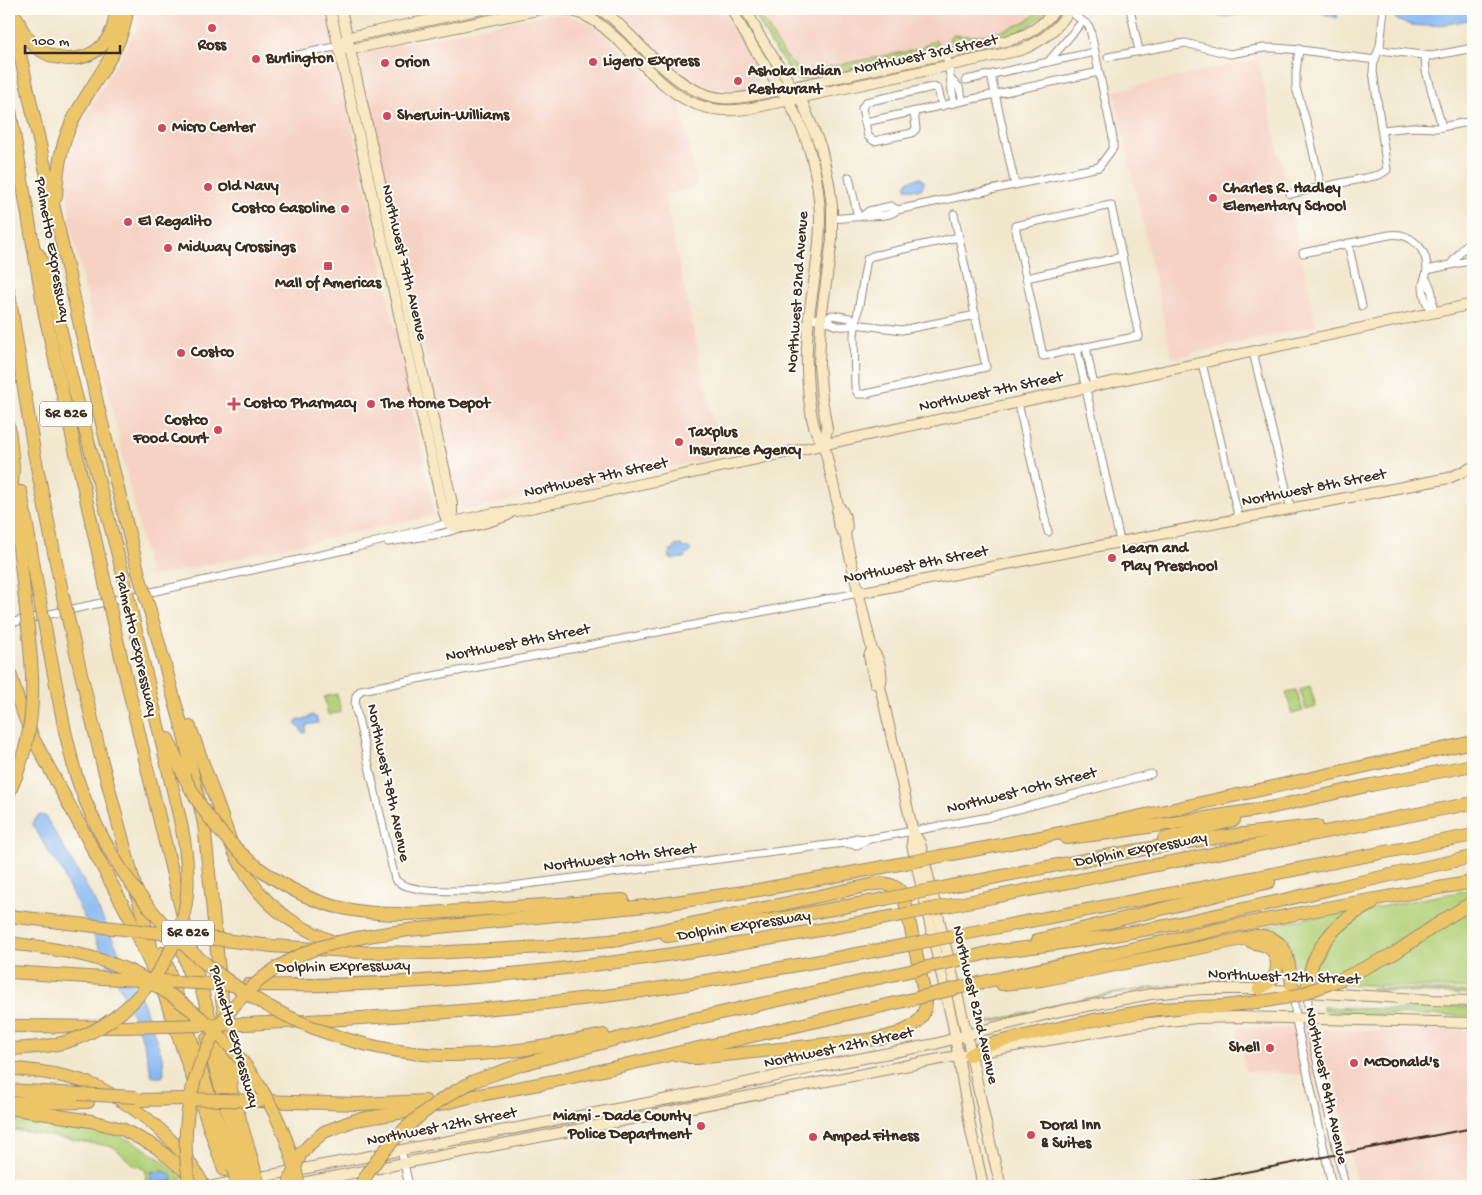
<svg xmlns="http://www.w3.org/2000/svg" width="1482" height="1195" font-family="'Gochi Hand',sans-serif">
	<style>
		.built { fill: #f6d2c4 }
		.green { fill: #b1d077; stroke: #767d4a; fill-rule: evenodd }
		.water { fill: #87b8f3; stroke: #617188 }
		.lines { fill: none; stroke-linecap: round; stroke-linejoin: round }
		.street-casing { stroke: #968876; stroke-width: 9 }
		.secondary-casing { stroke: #968876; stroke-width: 12 }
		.highway-casing { stroke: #968876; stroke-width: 14 }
		.street { stroke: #fff; stroke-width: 7 }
		.secondary { stroke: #f8e8c3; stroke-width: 10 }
		.highway { stroke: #edc569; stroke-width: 12 }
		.rail { stroke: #3b2a1e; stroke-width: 2 }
		.highway-bridge-casing { stroke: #968876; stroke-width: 14; stroke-linecap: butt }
		.highway-bridge { stroke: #edc569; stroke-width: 12 }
		.poi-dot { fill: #d1495b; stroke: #fdfcf7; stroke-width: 2 }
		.labels { text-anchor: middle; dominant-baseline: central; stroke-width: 4; stroke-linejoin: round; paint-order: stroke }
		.shield { fill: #fdfcf7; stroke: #75695f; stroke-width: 1 }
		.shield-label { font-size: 15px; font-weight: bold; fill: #3b2a1e }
		.poi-label { font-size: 16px; font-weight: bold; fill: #3b2a1e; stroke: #fdfcf7; text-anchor: start }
		.street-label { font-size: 16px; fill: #3b2a1e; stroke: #fdfcf7 }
	</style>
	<rect width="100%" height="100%" fill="#fdfcf7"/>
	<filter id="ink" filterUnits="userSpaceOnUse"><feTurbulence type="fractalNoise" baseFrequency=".02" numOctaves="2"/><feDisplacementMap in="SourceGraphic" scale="10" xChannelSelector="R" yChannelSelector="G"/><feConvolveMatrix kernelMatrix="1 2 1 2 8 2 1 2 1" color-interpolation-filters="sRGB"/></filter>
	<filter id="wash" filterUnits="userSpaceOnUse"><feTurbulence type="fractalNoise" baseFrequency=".0096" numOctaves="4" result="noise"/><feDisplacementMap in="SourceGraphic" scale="20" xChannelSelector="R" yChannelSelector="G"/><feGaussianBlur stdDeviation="1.12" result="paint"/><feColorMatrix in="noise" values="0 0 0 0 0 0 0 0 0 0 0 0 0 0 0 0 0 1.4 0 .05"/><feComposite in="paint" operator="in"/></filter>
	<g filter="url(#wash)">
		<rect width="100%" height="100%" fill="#f1e7cd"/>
		<g class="built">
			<path d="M136,9H327L435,515L150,577L70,222L66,165L87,114L139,25Z"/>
			<path d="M609,9H723L762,77L751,88L710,89L672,65Z"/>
			<path d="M752,9H1048L1041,17L1026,28L1013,34L800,80L793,77L771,44Z"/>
			<path d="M547,14L565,15L590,24L606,36L665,93L679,103L698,187L664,195L721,456L469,509H464L458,502L360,64V56L364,52Z"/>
			<path d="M1258,59L1316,326L1172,358L1114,91Z"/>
			<path d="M1236,1027L1369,1031L1473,1030V1186H1357L1334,1077L1246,1071Z"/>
		</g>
		<g class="green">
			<path d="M1041,9H1048L1041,17L1026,28L1013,34L960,46L951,42L949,38L953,35C980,39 1022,30 1041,9Z"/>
			<path d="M757,11L760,13C771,33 783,58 802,72L919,49L935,40L937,41L938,44L931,52L800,80L796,79L771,44L754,13Z"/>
			<path d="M1310,686L1316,707L1306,710L1300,689Z"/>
			<path d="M1296,690L1303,711L1292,714L1286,692Z"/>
			<path d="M337,694L341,712L328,715L324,697Z"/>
			<path d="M1473,889V899L1393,948L1325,981L1312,979L1316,964L1339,929L1374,908Z"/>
			<path d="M1473,906V989L1341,984Z"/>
			<path d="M1352,909L1304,978H1296C1293,958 1293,933 1268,929V926Z"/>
			<path d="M1259,980H1264L1255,983C1201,982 1147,987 1094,998C1057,1005 1020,1016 982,1024L1063,1003L1121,992L1184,984L1248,982Z"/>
			<path d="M1371,988L1473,992V995L1371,990Z"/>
			<path d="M1437,1005L1465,1007L1473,1010V1016L1357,1014L1323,1010V1007L1407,1010Z"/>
			<path d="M9,1115L88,1127L100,1129V1132L104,1133V1130C135,1140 161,1156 183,1180L145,1186L146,1170L132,1164L114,1147L9,1129ZM164,1171L173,1180L151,1184V1172Z"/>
		</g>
		<g class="water">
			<path d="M1201,9H1338L1337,18L1319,12L1263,11L1222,17Z"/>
			<path d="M1395,9H1473V19C1453,23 1414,32 1396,19Z"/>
			<path d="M920,178L925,182L921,189L917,190L906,188V184L908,181Z"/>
			<path d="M681,545L683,548L687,547L691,550L689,554L686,553L684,558L674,559L668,557L670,551L674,550L675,546Z"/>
			<path d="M312,715L317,718L318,723L307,725L305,733L302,732L300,728L296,725V721L298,719L304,720Z"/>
			<path d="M39,815L45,816L91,894L143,1002L163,1059L164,1074L162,1077H154L152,1076L144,1044L127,1001L65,880L64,873L49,853L32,823Z"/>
			<path d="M164,1171L172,1175L173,1180L151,1184V1172Z"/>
		</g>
	</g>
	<g filter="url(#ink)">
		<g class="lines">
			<g class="street-casing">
				<g id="street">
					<path d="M1130,9L1139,51"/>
					<path d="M1082,22L1048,62L1095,52"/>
					<path d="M1299,49L1296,72V88L1307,124L1321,187"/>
					<path d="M1379,50L1432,56L1473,48"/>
					<path d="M946,54C950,71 951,87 954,103"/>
					<path d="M1425,56L1426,71L1442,127"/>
					<path d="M289,57L339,46"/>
					<path d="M1108,57L1185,43L1230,54L1264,48H1275L1301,50L1375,60"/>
					<path d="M991,75L1015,185"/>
					<path d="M966,80L1048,62"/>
					<path d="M952,81L959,87L963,101"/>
					<path d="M914,112L916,129L912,133L874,141L868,136L865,122L1099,72"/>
					<path d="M865,122L862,108L866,102L933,87L938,89L942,106"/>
					<path d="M1382,130L1412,127L1436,128L1473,121"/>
					<path d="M849,177L858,217"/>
					<path d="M1290,194L1379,175L1387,170L1373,71L1374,62L1380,46L1384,9"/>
					<path d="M1111,205L1139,336L1043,356L1015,226Z"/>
					<path d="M954,214L986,367L865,394H858L855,387L854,334L867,259L872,256L959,237"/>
					<path d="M863,216L869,211L891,206L897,210"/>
					<path d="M832,218C842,219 851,217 861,216C873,215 887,218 897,210L1099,167L1113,148V138L1090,29L1088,25L1069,11"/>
					<path d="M1348,243L1362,306"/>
					<path d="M1303,253L1389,235C1410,232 1427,248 1427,269C1427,276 1422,282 1423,288C1424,298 1427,305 1432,313"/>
					<path d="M1451,264L1466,245L1473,242"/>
					<path d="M1427,270L1473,260"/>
					<path d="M1026,278L1122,257"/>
					<path d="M1425,278C1433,288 1434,301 1432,313"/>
					<path d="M809,318L826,320C833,327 846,328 855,324L850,318L832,315L826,320"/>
					<path d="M855,324L902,330L976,315"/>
					<path d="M1086,347L1094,386"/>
					<path d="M1077,349L1120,541"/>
					<path d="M1253,352L1291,509"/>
					<path d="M1202,363L1239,519"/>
					<path d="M1018,403L1048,532"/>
					<path d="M388,542L440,534L461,528"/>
					<path d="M858,593L361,690L356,696L355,705L395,879C406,894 463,891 481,890L844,843L857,845L869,839L989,817L1151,774"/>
					<path d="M9,623L353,548L449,523"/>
					<path d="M844,843L856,838L869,839"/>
					<path d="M1307,991L1310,1029L1345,1186"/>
					<path d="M1293,993L1297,1025L1332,1186"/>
					<path d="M401,1150L409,1186"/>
				</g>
			</g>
			<g class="secondary-casing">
				<g id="secondary">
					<path d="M330,9L444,513C446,518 448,524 454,526C464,531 497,519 508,515"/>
					<path d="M341,9L452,503V517L449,523"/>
					<path d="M561,9C586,11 602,25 620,42C664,84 689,122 757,107L1021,50C1041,42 1059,28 1070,9"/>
					<path d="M599,9L611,17C643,45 677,93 721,98C733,100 745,97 756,95L1010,40C1029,35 1044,24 1056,9"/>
					<path d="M732,9C747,42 769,69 787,99C805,129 816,165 819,200C823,239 814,277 809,316C806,344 806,372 809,399C812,418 812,429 824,445"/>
					<path d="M746,9L759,35L803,104L821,148L829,183L832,206V240L821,319L819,364L822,399L827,429L824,445L838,505C836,516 837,527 845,535C849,525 845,514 838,505"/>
					<path d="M343,42L347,38L354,36L482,9"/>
					<path d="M345,48L350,50L357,48L542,9"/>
					<path d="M449,523L494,513L516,511L1473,304"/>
					<path d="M845,535L872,650C879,657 884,676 880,686L875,683L869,656L872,650"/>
					<path d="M858,593L1423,483L1449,478L1473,467"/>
					<path d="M880,686L913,832L912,845L953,1025L971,1131L983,1186"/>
					<path d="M913,832L920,843C935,903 950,963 964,1023C977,1078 986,1132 1001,1186"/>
					<path d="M291,1185L935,1060L1140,1024L1197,1018L1241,1017L1473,1023"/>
					<path d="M213,1186L705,1092L817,1067L935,1044L984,1030L1060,1011L1151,994L1202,989H1259L1433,1000L1473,1001"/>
				</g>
			</g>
			<g class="highway-casing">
				<g id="highway">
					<path d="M10,9L98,407L139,575"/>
					<path d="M17,18C38,80 118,67 115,9"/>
					<path d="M9,104L45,315L105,583"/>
					<path d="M56,197C57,166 62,139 77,112C95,78 124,48 127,9"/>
					<path d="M38,254L48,272L71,376L124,578"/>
					<path d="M9,293L34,452L62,592"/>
					<path d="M9,428L13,466L12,485L25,600"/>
					<path d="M21,492L39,596"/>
					<path d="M150,611L183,731L204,824L222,1000L233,1066L231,1084"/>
					<path d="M132,614L171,782"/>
					<path d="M112,618L149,776L197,974L253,1164"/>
					<path d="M70,627L102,762L162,988L224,1170"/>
					<path d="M51,659L65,731L75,772"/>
					<path d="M9,670L19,703L33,738L130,918L152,968"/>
					<path d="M190,727L234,851C257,902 290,926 342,945"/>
					<path d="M168,739L184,776"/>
					<path d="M9,793L17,774L26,745"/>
					<path d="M1066,838L1109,833L1269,808L1371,785L1473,765"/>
					<path d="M1164,839L1234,820"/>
					<path d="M941,856C1119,824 1296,781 1473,742"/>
					<path d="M260,869C285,887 311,902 342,908C385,918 431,913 475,910C524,906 573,903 623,900"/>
					<path d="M947,887C1070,862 1192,837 1317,826"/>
					<path d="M952,905L1473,803"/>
					<path d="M9,916L77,924"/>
					<path d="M409,930L655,905L758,890L905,863"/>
					<path d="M958,935L1473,835"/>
					<path d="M667,936L784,918L885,899"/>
					<path d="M1246,938C1255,946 1259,942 1268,947C1278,953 1280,970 1272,979C1269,984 1264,986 1259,989"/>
					<path d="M180,940L191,981"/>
					<path d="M224,940L272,946L362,952L431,953L543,947L620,940"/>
					<path d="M1038,940L1269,882"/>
					<path d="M612,941L875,884C887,882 897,885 904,896L926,1001C926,1030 889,1038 866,1040L696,1058L675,1054"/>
					<path d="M991,952C1064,944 1136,933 1208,917C1297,898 1384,875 1473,857"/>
					<path d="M163,953L233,1168"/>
					<path d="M964,959L999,950"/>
					<path d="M9,972L103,978"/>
					<path d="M1342,979L1395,953L1445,919L1473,902"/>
					<path d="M1002,984L1042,980L1257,936C1291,936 1288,965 1293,991"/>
					<path d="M248,985C469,989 685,956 901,915"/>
					<path d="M970,985L1229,927L1347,904L1473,882"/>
					<path d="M1307,991C1309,951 1336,920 1372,904"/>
					<path d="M242,1024C369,1019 495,1011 620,994C716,981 812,962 907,945"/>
					<path d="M9,1026L122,1027"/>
					<path d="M207,1039L243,1166"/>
					<path d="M442,1055C497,1056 550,1046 603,1035"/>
					<path d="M970,1055L990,1044L1094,1020L1158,1009L1224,1006L1266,1001"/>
					<path d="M9,1068C36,1071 62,1074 88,1083C99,1087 109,1093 119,1099C154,1121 185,1149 204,1186"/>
					<path d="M474,1081L523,1064L680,1022L914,970"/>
					<path d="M9,1090L78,1094"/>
					<path d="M139,1100L184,1099"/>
					<path d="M260,1101L358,1104L425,1101"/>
					<path d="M16,1103L88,1102"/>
					<path d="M9,1108L91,1121L122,1129L156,1147L193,1178"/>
					<path d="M300,1155L310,1144L324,1132L355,1120L423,1109L469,1097L555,1081L913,999"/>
				</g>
			</g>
			<use href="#street" class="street"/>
			<use href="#secondary" class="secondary"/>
			<use href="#highway" class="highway"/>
			<path class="rail" d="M1174,1186L1473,1128"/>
			<g class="highway-bridge-casing">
				<g id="highway-bridge">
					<path d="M139,575L150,611"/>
					<path d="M124,578L132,614"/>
					<path d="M105,583L112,618"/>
					<path d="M62,592L70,627"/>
					<path d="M39,596L51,659"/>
					<path d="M25,600C30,649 38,696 26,745"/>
					<path d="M75,772C126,931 274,1049 442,1055"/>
					<path d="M184,776C202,813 227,844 260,869"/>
					<path d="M905,863L941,856"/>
					<path d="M885,899L947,887"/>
					<path d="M901,915L952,905"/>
					<path d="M77,924L224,940"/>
					<path d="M9,943C50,948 92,954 130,971C141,976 152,984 163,990C234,1035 283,1104 299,1186"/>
					<path d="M907,945L958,935"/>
					<path d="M914,970L964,959"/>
					<path d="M103,978L233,985"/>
					<path d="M913,999L970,985"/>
					<path d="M1266,1001L1299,995L1342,979"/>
					<path d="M122,1027L242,1024"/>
					<path d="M9,1049C29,1048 50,1047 69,1041C129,1023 182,957 187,894C190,856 180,818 171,782"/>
					<path d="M78,1094L136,1097"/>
					<path d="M184,1099L260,1101"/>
					<path d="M253,1164L259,1186"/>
					<path d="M243,1166L248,1186"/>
					<path d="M233,1168L238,1186"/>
					<path d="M190,1186C171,1093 215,991 305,953C338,939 375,935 409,930"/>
					<path d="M288,1186L300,1155"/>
					<path d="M360,1186C386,1140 426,1105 474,1081"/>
				</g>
			</g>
			<use href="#highway-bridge" class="highway-bridge"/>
		</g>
	</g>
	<g class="poi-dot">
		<circle cx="212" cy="28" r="5"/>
		<circle cx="256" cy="59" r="5"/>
		<circle cx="593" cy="62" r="5"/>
		<circle cx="385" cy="63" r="5"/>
		<circle cx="738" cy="81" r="5"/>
		<circle cx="387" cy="116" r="5"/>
		<circle cx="162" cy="128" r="5"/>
		<circle cx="208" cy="187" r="5"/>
		<circle cx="1213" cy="198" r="5"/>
		<circle cx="345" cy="209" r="5"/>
		<circle cx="128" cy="222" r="5"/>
		<circle cx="168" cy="248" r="5"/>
		<rect x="323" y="261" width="10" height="10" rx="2.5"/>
		<circle cx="181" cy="353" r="5"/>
		<path d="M231.5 396.5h5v5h5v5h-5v5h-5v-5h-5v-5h5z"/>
		<circle cx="371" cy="404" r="5"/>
		<circle cx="218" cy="430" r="5"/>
		<circle cx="679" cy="442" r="5"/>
		<circle cx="1112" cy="558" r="5"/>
		<circle cx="1270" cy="1048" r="5"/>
		<circle cx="1354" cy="1063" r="5"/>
		<circle cx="701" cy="1126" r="5"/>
		<circle cx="1031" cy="1135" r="5"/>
		<circle cx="813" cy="1137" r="5"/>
	</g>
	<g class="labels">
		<g class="shield">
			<rect x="40" y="401.5" width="52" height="25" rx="4"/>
			<rect x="162" y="920.5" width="52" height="25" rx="4"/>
		</g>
		<g class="shield-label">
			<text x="66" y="414">SR 826</text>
			<text x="188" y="933">SR 826</text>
		</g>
		<g class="poi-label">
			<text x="212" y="46" text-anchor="middle">Ross</text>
			<text x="266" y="59">Burlington</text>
			<text x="603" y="62">Ligero Express</text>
			<text x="395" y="63">Orion</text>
			<text x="748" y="72">Ashoka Indian<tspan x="748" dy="18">Restaurant</tspan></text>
			<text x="397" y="116">Sherwin-Williams</text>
			<text x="172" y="128">Micro Center</text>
			<text x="218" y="187">Old Navy</text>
			<text x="1223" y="189">Charles R. Hadley<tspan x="1223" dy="18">Elementary School</tspan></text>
			<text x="335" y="209" text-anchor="end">Costco Gasoline</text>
			<text x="138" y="222">El Regalito</text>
			<text x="178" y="248">Midway Crossings</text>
			<text x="328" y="284" text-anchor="middle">Mall of Americas</text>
			<text x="191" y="353">Costco</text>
			<text x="244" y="404">Costco Pharmacy</text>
			<text x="381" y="404">The Home Depot</text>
			<text x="208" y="421" text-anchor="end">Costco<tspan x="208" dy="18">Food Court</tspan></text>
			<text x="689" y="433">Taxplus<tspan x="689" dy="18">Insurance Agency</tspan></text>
			<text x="1122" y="549">Learn and<tspan x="1122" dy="18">Play Preschool</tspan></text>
			<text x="1260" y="1048" text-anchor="end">Shell</text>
			<text x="1364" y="1063">McDonald's</text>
			<text x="691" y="1117" text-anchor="end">Miami - Dade County<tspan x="691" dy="18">Police Department</tspan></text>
			<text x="1041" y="1126">Doral Inn<tspan x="1041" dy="18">&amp; Suites</tspan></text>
			<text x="823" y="1137">Amped Fitness</text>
		</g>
		<g class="street-label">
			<text transform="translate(926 56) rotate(-12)">Northwest 3rd Street</text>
			<text transform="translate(51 250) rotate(80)">Palmetto Expressway</text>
			<text transform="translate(403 263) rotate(77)">Northwest 79th Avenue</text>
			<text transform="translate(799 292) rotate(-86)">Northwest 82nd Avenue</text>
			<text transform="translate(991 393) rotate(-12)">Northwest 7th Street</text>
			<text transform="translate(596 479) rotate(-12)">Northwest 7th Street</text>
			<text transform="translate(1314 489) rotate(-11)">Northwest 8th Street</text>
			<text transform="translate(916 566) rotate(-11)">Northwest 8th Street</text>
			<text transform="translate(518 644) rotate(-11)">Northwest 8th Street</text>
			<text transform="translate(135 645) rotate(77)">Palmetto Expressway</text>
			<text transform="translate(387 783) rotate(78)">Northwest 78th Avenue</text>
			<text transform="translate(1022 792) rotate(-14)">Northwest 10th Street</text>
			<text transform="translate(1141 851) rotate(-11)">Dolphin Expressway</text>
			<text transform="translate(620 859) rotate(-7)">Northwest 10th Street</text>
			<text transform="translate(744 927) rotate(-9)">Dolphin Expressway</text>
			<text transform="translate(343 968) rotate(-1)">Dolphin Expressway</text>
			<text transform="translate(1284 978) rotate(2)">Northwest 12th Street</text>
			<text transform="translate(974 1005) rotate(77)">Northwest 82nd Avenue</text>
			<text transform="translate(233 1037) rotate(74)">Palmetto Expressway</text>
			<text transform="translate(839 1049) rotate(-12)">Northwest 12th Street</text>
			<text transform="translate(1325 1086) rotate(78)">Northwest 84th Avenue</text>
			<text transform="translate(442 1128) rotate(-11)">Northwest 12th Street</text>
		</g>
	</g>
	<rect width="1482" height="1195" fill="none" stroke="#fdfcf7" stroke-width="30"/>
	<path d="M25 45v8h95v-8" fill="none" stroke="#3b2a1e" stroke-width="2.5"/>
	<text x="32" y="45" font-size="15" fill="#3b2a1e" stroke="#fdfcf7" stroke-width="4" paint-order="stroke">100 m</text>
</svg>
